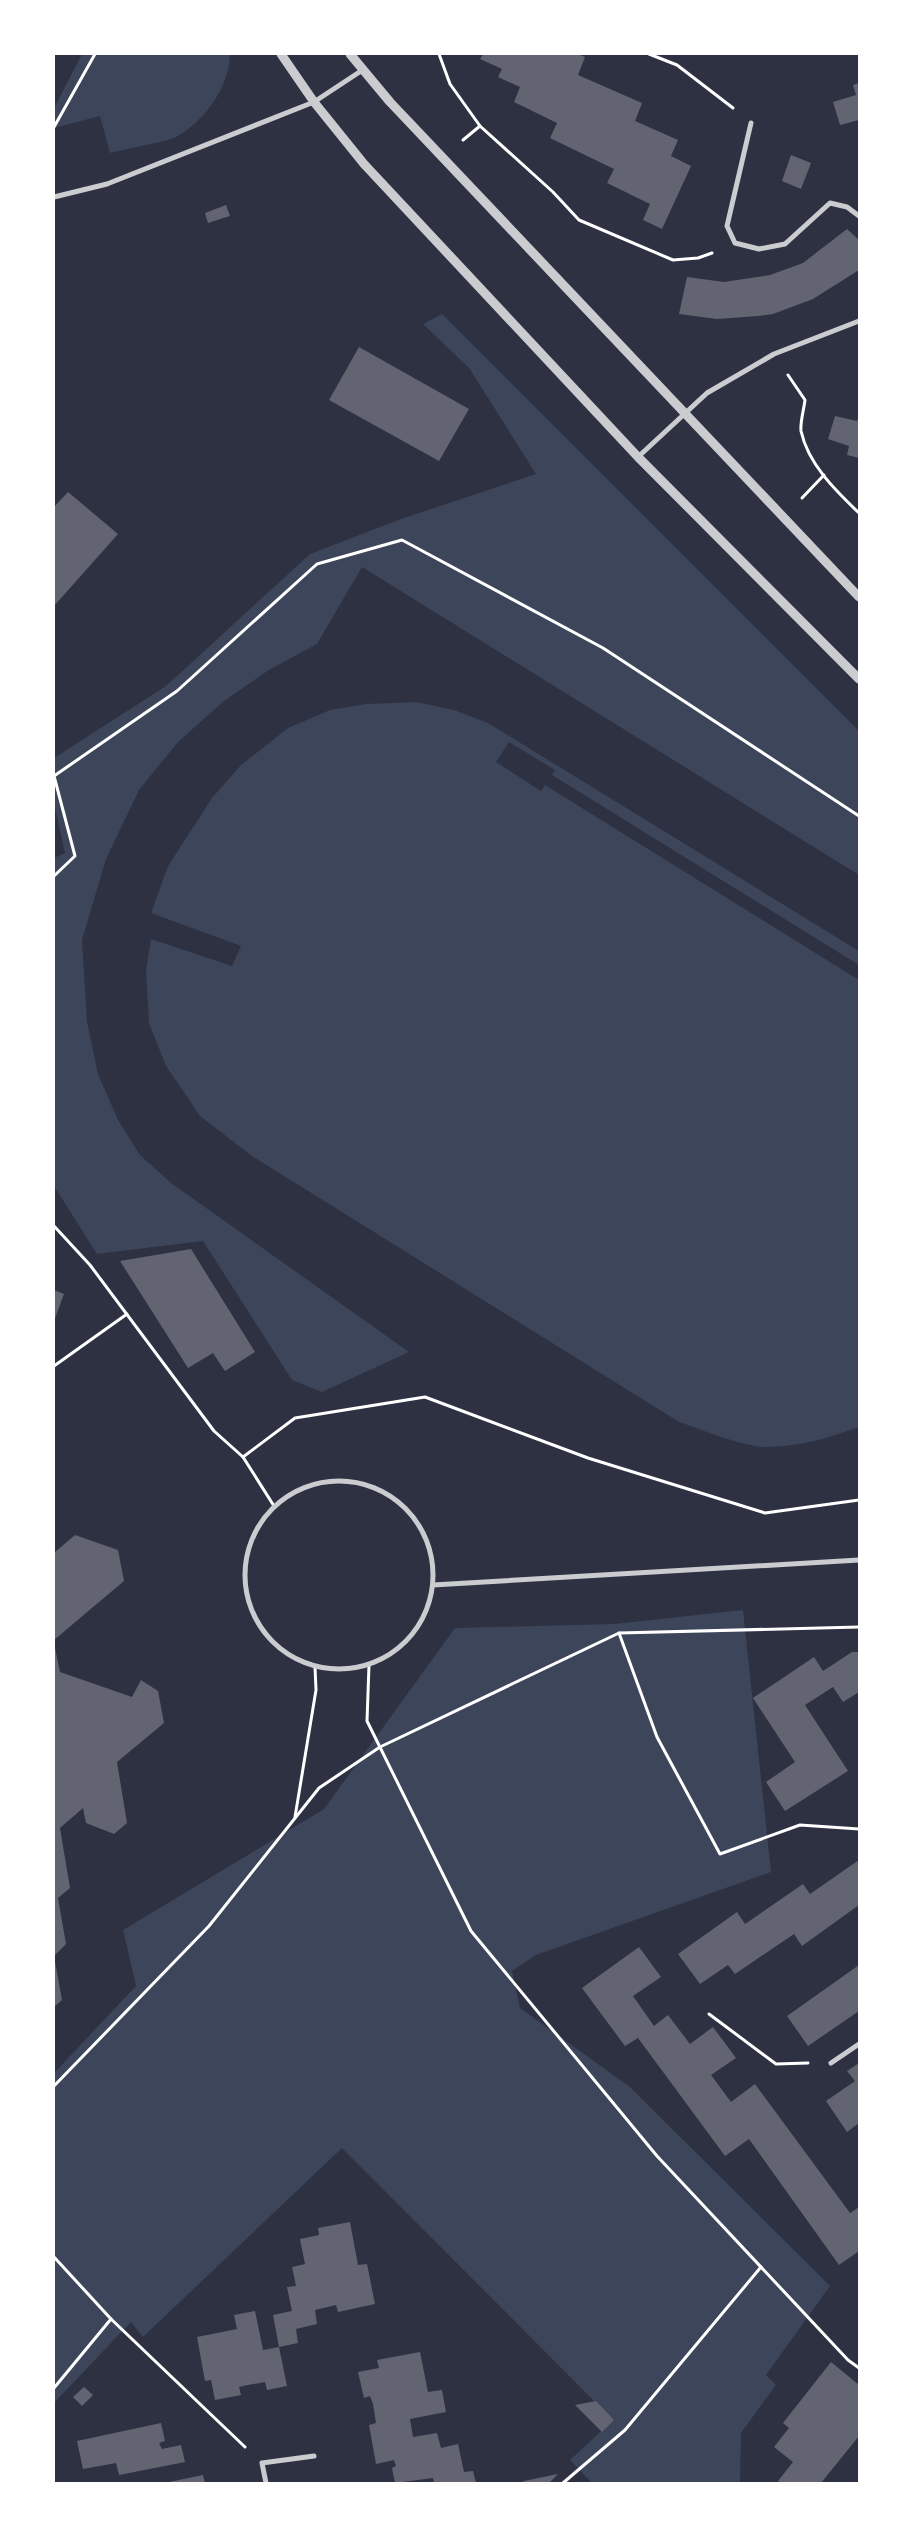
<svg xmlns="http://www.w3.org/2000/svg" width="913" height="2537" font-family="Arial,sans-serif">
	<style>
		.green { fill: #3c4559 }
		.building { fill: #626471 }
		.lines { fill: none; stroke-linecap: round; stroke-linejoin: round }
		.path { stroke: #fff; stroke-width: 3 }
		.minor { stroke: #caccd0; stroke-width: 5 }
		.tertiary { stroke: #caccd0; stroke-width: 9 }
	</style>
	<rect width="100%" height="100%" fill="#2d3142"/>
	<g class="green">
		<path d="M82,54H230C230,86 205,120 178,136C167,142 125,149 110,153L100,116L54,128V108Z"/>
		<path d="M442,314L859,731V875L362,567L317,644L269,670L224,701L178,742L139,790L106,859L82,940L87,1022L98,1074L118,1120L140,1155L171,1183L409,1352L322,1392L292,1380L203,1241L97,1254L54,1186V858L65,853L54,804V758L166,686L310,554L401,519L536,474L469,368L423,324Z"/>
		<path d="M416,702L454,710L488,723L859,951V965L552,775L555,770L509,742L496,762L541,791L545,785L859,980V1427C829,1438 798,1447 765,1447C740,1446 703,1430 679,1422L252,1156L200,1116L166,1066L149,1023L146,970L151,939L232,966L241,946L151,913L168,866L212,798L241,765L288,728L330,710L366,704Z"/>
		<path d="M743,1610L771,1872L536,1955L512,1971L520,2008L630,2087L830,2286L766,2375L776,2385L741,2433L740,2483H592L570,2460L613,2420L342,2148L143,2337L131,2322L54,2403V2073L136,1986L123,1930L324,1809L455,1628L614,1624Z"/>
	</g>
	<g class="building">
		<path d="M483,54H578L585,57L578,75L642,103L635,121L678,140L671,156L691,166L662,229L643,220L650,204L607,183L614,169L550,138L557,123L514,102L520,87L498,77L502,69L480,59Z"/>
		<path d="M859,83V120L840,125L833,102L856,95L853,85Z"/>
		<path d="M791,155L811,163L801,189L782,181Z"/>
		<path d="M226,205L230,216L208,223L205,213Z"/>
		<path d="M847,229L859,240V270L813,299L773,314L758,316L717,319L679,314L687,277L724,282L770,275L803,263Z"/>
		<path d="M359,347L469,409L439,461L329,400Z"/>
		<path d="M859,415V458L847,455L849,446L828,439L835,416L857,421Z"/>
		<path d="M68,492L118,534L54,606V507Z"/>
		<path d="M191,1249L255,1352L225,1371L213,1353L188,1368L120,1261Z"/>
		<path d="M54,1290L64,1294L54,1321Z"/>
		<path d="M75,1535L118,1550L124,1581L54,1640V1553Z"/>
		<path d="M54,1643L60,1672L132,1697L141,1680L158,1691L164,1723L117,1762L127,1823L114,1834L86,1823L83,1808L60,1828L70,1888L58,1898L66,1944L54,1956Z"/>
		<path d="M852,1652H859V1692L843,1702L833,1687L805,1705L848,1771L785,1811L766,1782L795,1762L753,1698L814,1657L823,1671Z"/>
		<path d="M859,1860V1905L802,1946L794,1934L735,1974L728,1965L700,1984L678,1954L737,1912L745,1924L803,1884L810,1894Z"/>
		<path d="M639,1947L661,1977L633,1996L654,2026L668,2015L690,2044L713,2027L736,2058L711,2075L731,2102L755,2084L850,2213L859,2207V2251L839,2265L749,2139L725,2156L638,2038L625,2046L582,1988Z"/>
		<path d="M54,1956L62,2000L54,2007Z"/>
		<path d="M859,1965V2011L808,2046L787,2016Z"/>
		<path d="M859,2063V2123L847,2132L826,2101L855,2081L847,2071Z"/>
		<path d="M350,2222L358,2265L367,2264L375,2304L338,2312L336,2305L315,2310L317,2324L296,2329L298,2343L279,2347L273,2315L292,2311L287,2287L296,2286L292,2267L305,2264L300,2239L319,2235L318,2228Z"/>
		<path d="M255,2311L263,2350L279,2347L287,2386L267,2390L265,2382L248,2385L239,2387L241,2395L215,2400L211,2380L205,2381L197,2337L237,2329L234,2315Z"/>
		<path d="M420,2352L428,2392L442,2390L446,2412L410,2419L413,2437L437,2433L441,2448L458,2444L464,2472L473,2471L476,2483H434L433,2478L395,2483L392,2468L396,2466L394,2460L376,2464L369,2425L376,2423L373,2404L370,2396L364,2398L358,2372L379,2368L377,2360Z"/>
		<path d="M831,2362L859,2385V2436L821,2483H781L778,2481L793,2462L774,2447L789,2428L783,2423Z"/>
		<path d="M84,2387L93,2395L82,2406L73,2397Z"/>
		<path d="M596,2401L614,2420L602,2432L575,2405Z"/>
		<path d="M161,2423L165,2441L159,2443L162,2449L181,2445L185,2462L119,2475L116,2463L83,2469L77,2441Z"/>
		<path d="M558,2474L549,2483H521L524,2481Z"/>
		<path d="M203,2475L205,2483H169V2482Z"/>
	</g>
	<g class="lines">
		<g class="path">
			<path d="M439,54L450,84L480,126L553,192L579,220L673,260L698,258L712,253"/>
			<path d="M649,54L677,65L733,108"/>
			<path d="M54,127L95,54"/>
			<path d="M463,140L480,126"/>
			<path d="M788,375L805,400C804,409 800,422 801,431C808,464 836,491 859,513"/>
			<path d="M802,498L824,475"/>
			<path d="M54,876L75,856L54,776L177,691L317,564L402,540L603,648L859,816"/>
			<path d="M54,1226L90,1265L214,1431L243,1457L274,1506"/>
			<path d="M54,1366L127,1314"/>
			<path d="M243,1457L295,1418L425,1397L588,1458L765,1513L859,1500"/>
			<path d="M859,1627L619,1633L657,1737L720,1854L800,1825L859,1829"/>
			<path d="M369,1665L367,1721L471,1931L657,2156L848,2360L859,2368"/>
			<path d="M295,1817L316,1690L315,1667"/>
			<path d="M709,2014L776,2064L808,2063"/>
			<path d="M54,2086L209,1926L319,1788L380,1747L619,1633"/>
			<path d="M54,2257L111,2319L245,2447"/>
			<path d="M54,2388L111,2319"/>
			<path d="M563,2483L625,2430L761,2267"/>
		</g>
		<g class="minor">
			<path d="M751,123L727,226L735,243L759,249L785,244L830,203L847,207L859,216"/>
			<path d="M54,197L107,184L314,102L364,69"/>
			<path d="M638,457L707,393L774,354L859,321"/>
			<circle cx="339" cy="1575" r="94"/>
			<path d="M433,1585L859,1560"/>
			<path d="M831,2063L859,2044"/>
			<path d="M266,2483L262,2463L314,2456"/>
		</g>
		<g class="tertiary">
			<path d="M281,54L314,102L364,164L638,457L859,679"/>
			<path d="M350,54L390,102L859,597"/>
		</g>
	</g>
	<rect width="913" height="2537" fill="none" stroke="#ffffff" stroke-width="110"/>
</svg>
